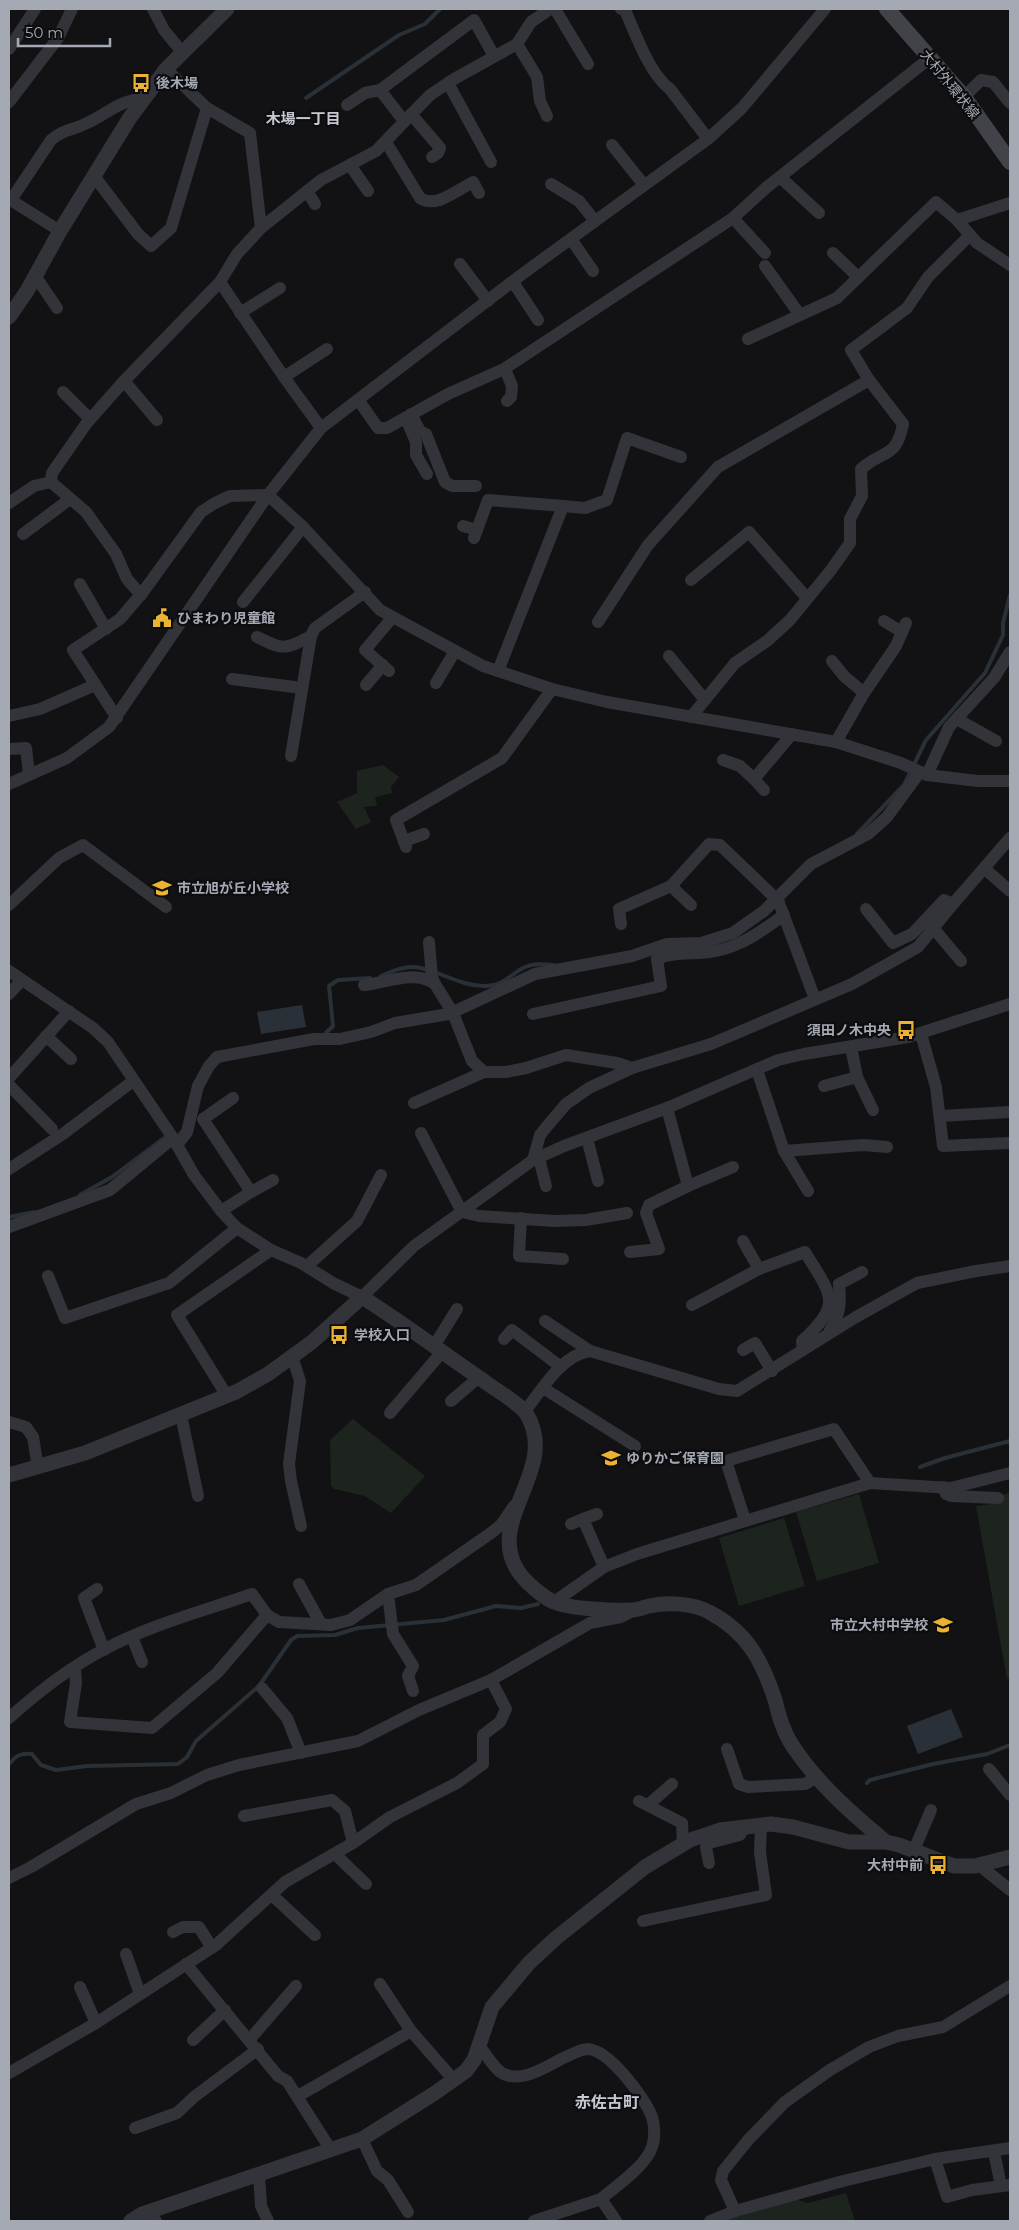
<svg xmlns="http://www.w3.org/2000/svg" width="1019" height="2230" font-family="Montserrat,'Noto Sans JP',sans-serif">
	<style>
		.green { fill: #1d241e }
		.water { fill: #293037 }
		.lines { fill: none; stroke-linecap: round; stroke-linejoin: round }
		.stream { stroke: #293037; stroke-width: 4 }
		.minor { stroke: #333439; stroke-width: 12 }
		.tertiary { stroke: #333439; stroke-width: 15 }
		.secondary { stroke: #424349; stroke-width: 16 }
		.minor-bridge { stroke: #333439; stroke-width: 12 }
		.labels { text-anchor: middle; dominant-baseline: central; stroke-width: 4.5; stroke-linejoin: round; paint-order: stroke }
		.poi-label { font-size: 14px; font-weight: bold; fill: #a4a9b4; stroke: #0d0d0f; text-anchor: start }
		.street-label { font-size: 14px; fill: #a4a9b4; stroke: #0d0d0f }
		.neighbourhood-label { font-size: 15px; font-weight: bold; fill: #c5c8d0; stroke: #0d0d0f }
		.quarter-label { font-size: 16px; font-weight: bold; fill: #c5c8d0; stroke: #0d0d0f }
	</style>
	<rect width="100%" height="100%" fill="#121214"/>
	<g class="green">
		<path d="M383,765L399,777L391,787L392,793L375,797L377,806L364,807L371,822L356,829L337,802L357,793V771Z"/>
		<path d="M353,1419L425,1476L391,1513L365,1496L334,1489L331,1485L330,1440Z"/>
		<path d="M1010,1492V1678L1007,1679L976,1506L999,1503L1000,1496Z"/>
		<path d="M859,1494L879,1563L817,1581L796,1512Z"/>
		<path d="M784,1518L805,1586L739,1606L719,1538Z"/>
		<path d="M846,2193L855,2221H720L795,2199L808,2203Z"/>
	</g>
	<g class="water">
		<path d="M302,1005L306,1027L261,1034L257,1012Z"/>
		<path d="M951,1709L963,1737L918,1754L907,1726Z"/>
	</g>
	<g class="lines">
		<g class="stream">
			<path d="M306,98L399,35L425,24L440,9"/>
			<path d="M857,834L904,785L926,740L985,673L1003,635V623L1010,595"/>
			<path d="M381,976C391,972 403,966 415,967C439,970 461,987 486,986C502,986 510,975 523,968C532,963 544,964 554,965"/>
			<path d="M325,1034L333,1026L329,986L338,980L370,978"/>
			<path d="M80,1195L112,1177L164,1138"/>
			<path d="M9,1217L34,1212"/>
			<path d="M920,1467L945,1458L1010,1441"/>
			<path d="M9,1764C17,1755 20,1753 32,1754L41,1765L56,1770L87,1766L178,1764L187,1757L196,1741L259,1686L291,1640L297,1636L335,1635L358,1628L444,1620L496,1606L521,1608L538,1604"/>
			<path d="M867,1783L870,1780L933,1764L987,1754L1010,1745"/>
		</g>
		<g class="minor">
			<path d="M153,9L164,30L182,52"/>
			<path d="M555,9L588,64"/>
			<path d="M621,9L625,10C635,33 650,75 670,89L708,139"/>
			<path d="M517,44L537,77L540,101L547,116"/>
			<path d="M9,49L35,9"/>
			<path d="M166,69L207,108L250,133L261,228"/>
			<path d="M448,83L491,162"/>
			<path d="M964,97L981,80L993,82L1010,103"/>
			<path d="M9,102L58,38L72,9"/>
			<path d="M347,105L365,93L380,90"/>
			<path d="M411,114L440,148L438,153L432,157"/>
			<path d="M404,121L380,90L474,20L494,56"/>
			<path d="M386,142L420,198C436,209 457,190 473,182L479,193"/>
			<path d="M612,145L644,185"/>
			<path d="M350,165L368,191"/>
			<path d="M94,176L138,234L151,246L171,228L207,108"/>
			<path d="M780,177L819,213"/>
			<path d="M551,184L579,201L595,221"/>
			<path d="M307,191L315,204"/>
			<path d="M9,199L60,231"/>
			<path d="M11,200L51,140C65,128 72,131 87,123C110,112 118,101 145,98"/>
			<path d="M733,218L765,253"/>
			<path d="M957,220L1010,203"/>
			<path d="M571,239L593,271"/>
			<path d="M833,253L858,277"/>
			<path d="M460,264L488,301"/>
			<path d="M765,266L800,315"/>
			<path d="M36,277L57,308"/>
			<path d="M220,282L284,377L321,428"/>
			<path d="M513,282L538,320"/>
			<path d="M240,313L280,288"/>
			<path d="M748,339L837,298L936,202L957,220L977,243L1010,265"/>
			<path d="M505,369L512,386L511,397L507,401"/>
			<path d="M284,377L327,349"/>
			<path d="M124,381L157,420"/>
			<path d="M63,392L90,419"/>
			<path d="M359,401L378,428H387L448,394L504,369L733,218L767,187L930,58"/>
			<path d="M411,414L420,431L426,434L445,482L452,486H476"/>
			<path d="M407,421L416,442V455L427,474"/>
			<path d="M51,482L86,512L116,554L127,579L141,595"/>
			<path d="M9,503L34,486L51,482L52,473L86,424L124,381L220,282L237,254L261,228L321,180L376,151L430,95L454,79L517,44L531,22L550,9"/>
			<path d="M563,506L585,508L607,500L627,438L681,457"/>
			<path d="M463,526L477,530"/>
			<path d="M23,534L70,499"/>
			<path d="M474,538L488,500L563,506L498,671"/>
			<path d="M691,580L749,532L807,598"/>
			<path d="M80,584L106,629"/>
			<path d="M243,602L303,527"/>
			<path d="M884,621L902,632"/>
			<path d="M598,622L648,545L718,467L869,380"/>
			<path d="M257,637C284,650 284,650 311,636"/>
			<path d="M669,656L705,700"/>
			<path d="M832,661L844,676L864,693L836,742"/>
			<path d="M389,671L365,650L392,618"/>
			<path d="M232,679L302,688"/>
			<path d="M436,683L455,651"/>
			<path d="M366,685L383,665"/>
			<path d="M864,693L896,646L906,623"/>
			<path d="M9,716L40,709L95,685"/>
			<path d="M691,717L735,663L767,641L790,620L831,570L850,543V519L862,496L861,469C883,449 896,460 903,424L869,380L851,350L907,308L928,277L970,235"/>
			<path d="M117,718L73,650L120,619L143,592L201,512L215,503L230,496L268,495L303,527L380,610L483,666L552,689L607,702L836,742L901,763L927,775L978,781H1010"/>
			<path d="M957,719L996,741"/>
			<path d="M9,749L26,748L29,774"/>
			<path d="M291,756L311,636L315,628L365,592"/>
			<path d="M723,760L740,766L754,779L792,734"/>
			<path d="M927,775L949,727L994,678L1010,652"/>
			<path d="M754,779L764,790"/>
			<path d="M9,784L67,758L109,727L268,495L321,428L521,275L708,139L742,108L825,9"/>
			<path d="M404,841L424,834"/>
			<path d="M406,847L396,820L502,758L552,689"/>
			<path d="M985,869L1010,891"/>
			<path d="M671,886L691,905"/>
			<path d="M9,905L59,858L83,845L166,907"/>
			<path d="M781,908L815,999"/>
			<path d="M866,909L893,943L912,934L944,900L953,904"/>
			<path d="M621,924L619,909L671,886L709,844L720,845L768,891"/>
			<path d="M934,929L961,961"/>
			<path d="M429,942L432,977L435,984L453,1013L472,1061L484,1072H506L526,1068L566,1055L617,1063L632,1068"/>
			<path d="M9,971L93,1028L108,1042L173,1138L194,1175L221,1211L237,1228L271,1250L301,1263L333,1283L362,1297L414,1246L533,1160L564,1146L667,1108L778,1060L804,1054L908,1037L1010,1004"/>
			<path d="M364,985C385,983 416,969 435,984"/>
			<path d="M9,994L22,980"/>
			<path d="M533,1014L661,986L657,959C675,951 695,955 715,951C741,947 763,930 784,915"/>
			<path d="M921,1034L936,1087L943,1146L1010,1143"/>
			<path d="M46,1036L71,1059"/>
			<path d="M757,1070L784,1151L808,1191"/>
			<path d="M857,1077L873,1110"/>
			<path d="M9,1078L69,1011"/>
			<path d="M9,1085L52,1129"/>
			<path d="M824,1086L857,1077L851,1047"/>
			<path d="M414,1103L484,1072"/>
			<path d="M667,1108L688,1186"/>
			<path d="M940,1116L1010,1112"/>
			<path d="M421,1133L462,1212"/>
			<path d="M587,1138L598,1181"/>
			<path d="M177,1145L187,1132L198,1086L209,1066L217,1057L314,1039H340L371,1032L395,1023L449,1014L535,974L632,956L667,944L701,943L733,933L764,911L811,864L868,834L887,817L920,772"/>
			<path d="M784,1151L863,1145L887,1147"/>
			<path d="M539,1158L546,1186"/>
			<path d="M533,1160L540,1135L548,1125L566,1104L589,1088L632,1068L711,1044L852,984L918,947L953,904L1010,838"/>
			<path d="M9,1169L63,1134L133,1081"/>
			<path d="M251,1192L273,1180"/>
			<path d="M221,1211L251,1192L203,1119L233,1098"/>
			<path d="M462,1212L479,1216L555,1221L586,1220L627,1213"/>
			<path d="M521,1218L519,1256L563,1259"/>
			<path d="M9,1227L110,1190L173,1138"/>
			<path d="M743,1241L759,1269"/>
			<path d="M630,1252L659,1249L646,1213L649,1205L688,1186L733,1167"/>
			<path d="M307,1266L357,1221L381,1175"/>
			<path d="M48,1276L65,1318L169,1283L237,1228"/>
			<path d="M692,1305L759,1269L805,1252C831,1295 844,1303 802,1341L803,1350"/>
			<path d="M545,1321L590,1351"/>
			<path d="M830,1330C840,1315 841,1303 839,1284L862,1272"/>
			<path d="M504,1339L512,1330L561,1367"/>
			<path d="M434,1346L457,1309"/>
			<path d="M743,1350L755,1343L772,1371"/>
			<path d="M292,1356L300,1381L289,1464L291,1481L301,1526"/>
			<path d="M543,1388L635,1446"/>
			<path d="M227,1396L177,1315L271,1250"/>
			<path d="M451,1401L478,1378"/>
			<path d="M525,1411C542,1390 561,1355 590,1351L719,1389L737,1391L856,1317L917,1283L976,1271L1010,1266"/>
			<path d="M390,1413L442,1352"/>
			<path d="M181,1415L198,1496"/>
			<path d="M9,1422L26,1427L33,1437L38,1468"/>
			<path d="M943,1487L946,1494L951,1496L998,1498"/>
			<path d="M583,1519L597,1514"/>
			<path d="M745,1520L726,1461L834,1429L870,1483"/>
			<path d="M571,1524L583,1519L604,1567"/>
			<path d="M299,1584L321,1624"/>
			<path d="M97,1589L84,1598L104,1650"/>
			<path d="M388,1594L393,1634L413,1666L408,1676L413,1691"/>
			<path d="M554,1602L604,1567L637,1554L870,1483L951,1488L1010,1473"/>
			<path d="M132,1637L142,1662"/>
			<path d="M75,1668L76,1683L70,1722L152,1728L217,1673L267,1615"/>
			<path d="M262,1688L287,1718L301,1753"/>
			<path d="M9,1718C38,1692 70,1667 105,1649C150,1625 203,1611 252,1594L267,1615L279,1622L331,1625L350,1620L388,1594L416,1585L491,1533L501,1525L514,1506"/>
			<path d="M727,1749L739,1784L748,1787L805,1784L817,1777"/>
			<path d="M989,1769L1010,1795"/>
			<path d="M639,1801L682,1823L683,1844"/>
			<path d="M648,1805L672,1784"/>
			<path d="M244,1816L332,1800L345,1811L353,1843"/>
			<path d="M914,1850L931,1810"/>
			<path d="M335,1854L366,1884"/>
			<path d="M709,1863L706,1847L709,1843L740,1835L743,1828"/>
			<path d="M979,1865L1010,1890"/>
			<path d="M9,1878L31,1867L136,1804L171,1793L207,1775L239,1765L358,1741L419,1710L491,1680L590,1623L621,1617L631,1612"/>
			<path d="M272,1895L315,1935"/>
			<path d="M643,1921L766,1895L760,1852L761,1825"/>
			<path d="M173,1932L183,1927H199L212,1948"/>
			<path d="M126,1954L140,1994"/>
			<path d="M186,1964L278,2076L287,2081L331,2150"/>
			<path d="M380,1984L411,2031L453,2079"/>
			<path d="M80,1987L96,2023"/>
			<path d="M250,2039L296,1986"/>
			<path d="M193,2040L225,2010"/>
			<path d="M480,2047C486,2054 492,2065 499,2071C518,2086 546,2067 563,2058C571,2055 580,2049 588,2049C609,2050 646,2099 652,2117C655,2126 655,2139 652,2147C646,2166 616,2186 601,2199L616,2221"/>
			<path d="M9,2073L96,2023L216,1945L285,1882L353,1843L390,1817L457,1783L483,1764V1735L500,1722L506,1709L491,1680"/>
			<path d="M298,2096L411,2031"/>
			<path d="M135,2128L177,2113L194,2097L258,2049"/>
			<path d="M362,2139L377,2171L388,2180L408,2212"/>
			<path d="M994,2152L1001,2186"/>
			<path d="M935,2159L947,2197L972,2190L1010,2185"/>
			<path d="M259,2175L261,2206L268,2221"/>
			<path d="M735,2211L721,2180L723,2171L749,2139L785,2102L830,2070L869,2047L898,2036L943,2027L1010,1986"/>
			<path d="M141,2215L156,2221"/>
			<path d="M534,2221L601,2199"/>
			<path d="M710,2221L735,2211L843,2181L935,2159L1010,2148"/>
		</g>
		<g class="tertiary">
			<path d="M9,317L27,291L60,231L129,119L166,69L227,9"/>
			<path d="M9,1475L85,1453L236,1392L268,1374L312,1342L362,1297C403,1323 443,1353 484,1381C494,1389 519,1403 526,1413C561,1469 484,1519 518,1571C524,1581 544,1598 554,1602C570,1609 615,1611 632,1610C638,1610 644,1607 649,1606C667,1602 693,1603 709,1612C747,1632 762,1660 775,1700C779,1716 783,1731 792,1745C817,1783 851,1813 886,1842"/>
			<path d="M131,2221L142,2214L362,2139L435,2093L466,2071L474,2060L492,2007L529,1963L556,1938L645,1867L690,1840L720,1830L771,1824L793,1827L849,1842H886L899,1845L954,1866H975L1010,1857"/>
		</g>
		<path class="secondary" d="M887,9L964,97L1010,162"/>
		<path class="minor-bridge" d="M768,891L779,902"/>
	</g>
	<defs>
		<g id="bus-bare" transform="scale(1.5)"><path d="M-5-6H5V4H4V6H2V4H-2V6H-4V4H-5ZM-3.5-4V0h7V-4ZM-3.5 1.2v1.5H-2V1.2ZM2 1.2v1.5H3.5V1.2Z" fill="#ecb332" stroke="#0d0d0f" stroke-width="2.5" paint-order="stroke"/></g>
		<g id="civic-bare" transform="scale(1.5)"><path d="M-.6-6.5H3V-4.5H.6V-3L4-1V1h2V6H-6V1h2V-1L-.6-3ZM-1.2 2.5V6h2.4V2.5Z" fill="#ecb332" stroke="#0d0d0f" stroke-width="2.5" paint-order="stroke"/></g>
		<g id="school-bare" transform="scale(1.5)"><path d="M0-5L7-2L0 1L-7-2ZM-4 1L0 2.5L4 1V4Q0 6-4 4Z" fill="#ecb332" stroke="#0d0d0f" stroke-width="2.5" paint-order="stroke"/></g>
	</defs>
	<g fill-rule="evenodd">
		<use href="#bus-bare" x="141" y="83"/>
		<use href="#civic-bare" x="162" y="618"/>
		<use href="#school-bare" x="162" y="888"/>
		<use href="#bus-bare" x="906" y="1030"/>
		<use href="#bus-bare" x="339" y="1335"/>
		<use href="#school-bare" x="611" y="1458"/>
		<use href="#school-bare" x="943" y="1625"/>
		<use href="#bus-bare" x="938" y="1865"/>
	</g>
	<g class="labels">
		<g class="poi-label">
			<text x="156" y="83">後木場</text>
			<text x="177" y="618">ひまわり児童館</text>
			<text x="177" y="888">市立旭が丘小学校</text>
			<text x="891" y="1030" text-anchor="end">須田ノ木中央</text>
			<text x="354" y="1335">学校入口</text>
			<text x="626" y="1458">ゆりかご保育園</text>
			<text x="928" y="1625" text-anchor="end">市立大村中学校</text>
			<text x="923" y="1865" text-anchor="end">大村中前</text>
		</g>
		<g class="street-label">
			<text transform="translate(950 84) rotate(51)">大村外環状線</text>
		</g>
		<g class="neighbourhood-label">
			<text x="303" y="118">木場一丁目</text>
		</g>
		<g class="quarter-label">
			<text x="607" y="2102">赤佐古町</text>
		</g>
	</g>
	<rect width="1019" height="2230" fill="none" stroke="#a4a9b4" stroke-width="20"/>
	<path d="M18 38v8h92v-8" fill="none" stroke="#a4a9b4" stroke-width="2.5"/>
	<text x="25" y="38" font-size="15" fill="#a4a9b4" stroke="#0d0d0f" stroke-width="4" paint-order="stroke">50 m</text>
</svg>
